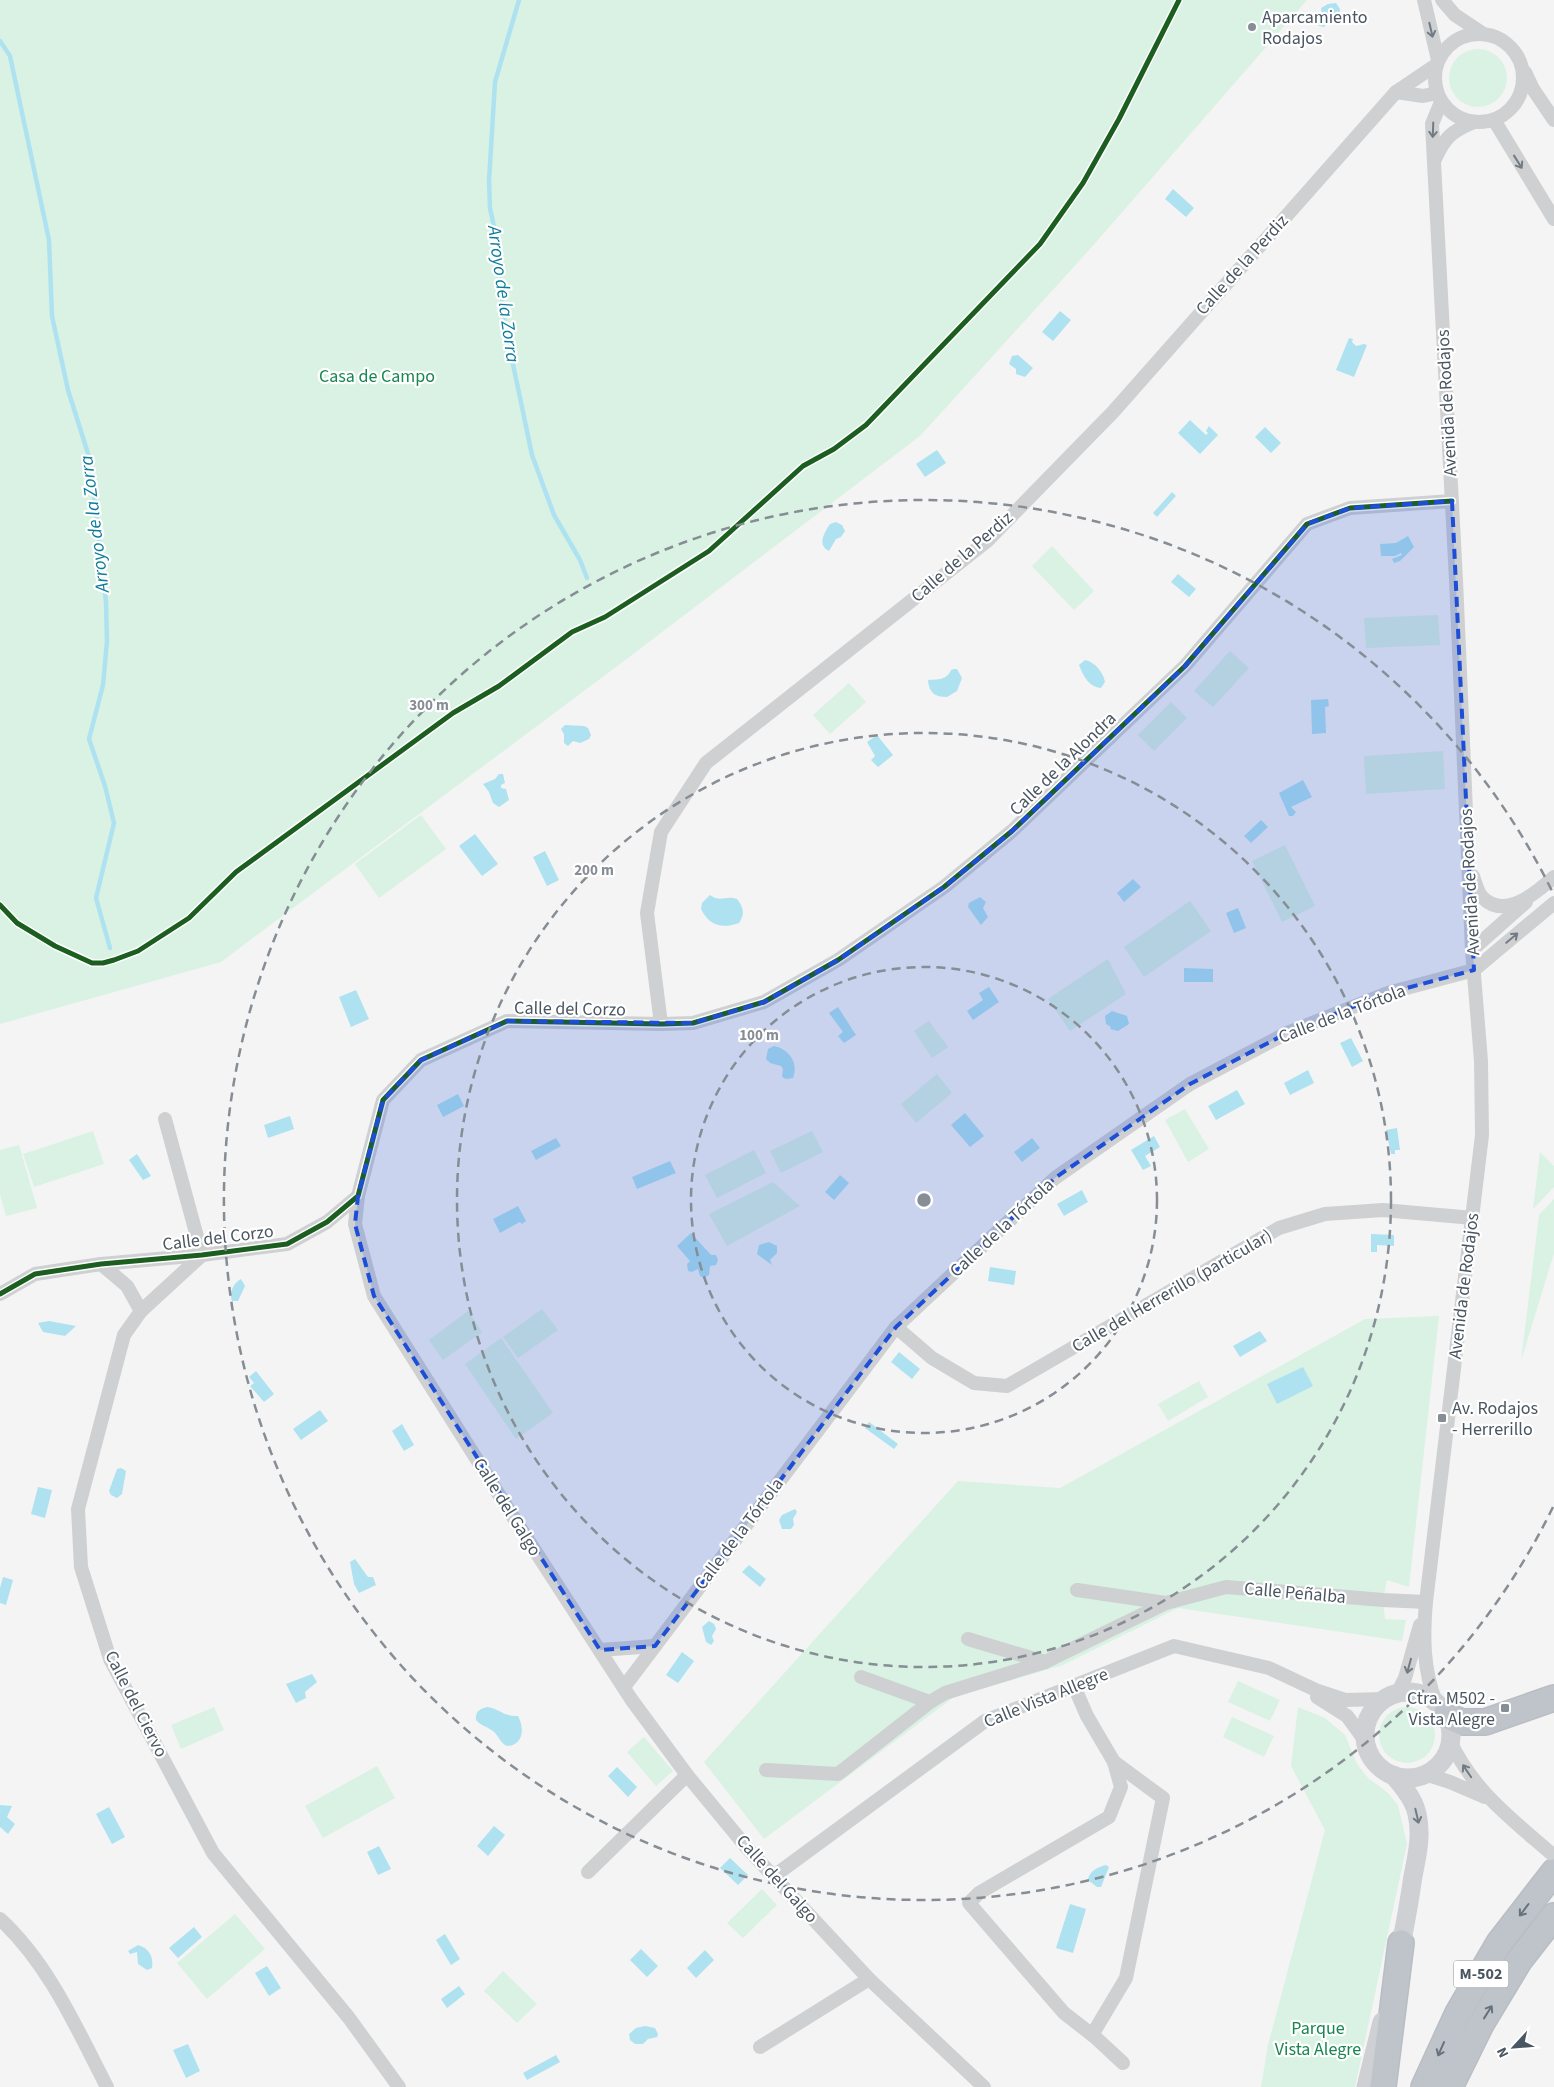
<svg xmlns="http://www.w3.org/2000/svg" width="1554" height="2087" font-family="'Source Sans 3',sans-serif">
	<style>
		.green { fill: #d9f2e3 }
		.water { fill: #aee2f0 }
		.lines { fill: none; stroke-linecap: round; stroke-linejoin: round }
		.stream { stroke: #aee2f0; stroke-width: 4.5 }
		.highway-casing { stroke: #b9bec3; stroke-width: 28 }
		.street { stroke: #ced0d2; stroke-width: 14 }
		.secondary { stroke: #ced0d4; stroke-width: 19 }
		.highway { stroke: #bec4c9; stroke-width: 25 }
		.cycleway-casing { stroke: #fff; stroke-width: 8 }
		.cycleway { stroke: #1b5e20; stroke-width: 5 }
		.oneway { stroke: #727b83 }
		.oneway2 { stroke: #727b84 }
		.oneway3 { stroke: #67727b }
		.marked { fill: #1d4ed8; fill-opacity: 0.2; stroke: #1d4ed8; stroke-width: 4; stroke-dasharray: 10 6; stroke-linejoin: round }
		.ring { fill: none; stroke: #868d94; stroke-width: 2.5; stroke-dasharray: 9 6 }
		.poi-dot { fill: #868d94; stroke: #fff; stroke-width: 2 }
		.labels { text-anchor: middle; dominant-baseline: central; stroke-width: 4.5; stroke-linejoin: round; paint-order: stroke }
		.shield { fill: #fff; stroke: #808990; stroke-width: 1 }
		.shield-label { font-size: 16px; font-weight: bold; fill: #4a5661 }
		.poi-label { font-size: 18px; fill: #4a5661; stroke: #fff; text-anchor: start }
		.street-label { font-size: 18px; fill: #4a5661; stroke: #fff }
		.park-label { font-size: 18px; fill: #17864f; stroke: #fff }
		.water-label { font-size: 19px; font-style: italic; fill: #0c7c9b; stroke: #fff }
		.centre { fill: #868d94; stroke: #fff; stroke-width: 2.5 }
		.ring-label { font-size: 15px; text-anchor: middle; font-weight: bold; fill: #868d94; stroke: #fff; stroke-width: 4.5; stroke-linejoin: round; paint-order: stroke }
	</style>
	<rect width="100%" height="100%" fill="#f4f4f4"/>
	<g class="green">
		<path d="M0,0H1307L1090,249L920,436L624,661L221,962L0,1024Z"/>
		<circle cx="1478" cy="78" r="29"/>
		<path d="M1052,546L1094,591L1074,610L1032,566Z"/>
		<path d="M1438,615L1440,645L1366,648L1364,618Z"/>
		<path d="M1230,651L1249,668L1213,707L1194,691Z"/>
		<path d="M849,683L866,702L830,734L813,715Z"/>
		<path d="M1171,702L1187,718L1154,751L1138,735Z"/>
		<path d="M1443,751L1445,789L1366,794L1364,756Z"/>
		<path d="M421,815L446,849L379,898L355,864Z"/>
		<path d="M1285,845L1315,906L1282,922L1252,861Z"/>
		<path d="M1190,901L1211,931L1144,977L1124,947Z"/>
		<path d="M1108,959L1126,994L1070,1031L1048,999Z"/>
		<path d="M929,1021L948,1047L932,1058L914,1031Z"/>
		<path d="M937,1074L952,1093L916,1123L901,1104Z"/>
		<path d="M1185,1109L1209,1149L1188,1162L1165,1120Z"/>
		<path d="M93,1131L104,1164L34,1187L23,1154Z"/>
		<path d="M812,1131L823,1152L781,1173L770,1151Z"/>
		<path d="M19,1145L37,1208L6,1216L0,1195V1150Z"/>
		<path d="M754,1150L766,1173L717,1198L705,1175Z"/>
		<path d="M1540,1152L1554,1166V1187L1533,1209Z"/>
		<path d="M773,1182L800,1206L727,1246L709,1214Z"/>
		<path d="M1554,1199V1253L1521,1361L1539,1215Z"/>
		<path d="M542,1309L558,1330L518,1358L503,1337Z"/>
		<path d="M468,1311L482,1332L443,1360L429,1340Z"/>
		<path d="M1439,1316L1409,1587L1387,1580L1383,1600L1385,1619L1406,1620L1402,1641L1178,1608L1063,1665L954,1697L764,1839L704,1762L958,1481L1060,1488L1365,1319Z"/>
		<path d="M501,1338L553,1413L516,1439L465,1364Z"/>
		<path d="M1199,1381L1208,1397L1168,1421L1158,1404Z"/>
		<path d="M1238,1681L1280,1700L1270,1721L1228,1702Z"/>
		<path d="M214,1707L224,1730L181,1749L171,1725Z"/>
		<path d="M1298,1707L1325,1718L1345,1735L1357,1764L1368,1778L1387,1792L1398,1805L1407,1844L1355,2087H1261L1268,2045L1325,1830L1291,1766Z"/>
		<circle cx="1407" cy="1735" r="28"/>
		<path d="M1232,1717L1274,1736L1264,1757L1223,1737Z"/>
		<path d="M644,1737L673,1771L656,1786L627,1752Z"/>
		<path d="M377,1766L395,1798L323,1838L305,1806Z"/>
		<path d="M762,1889L777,1905L743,1938L727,1923Z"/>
		<path d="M235,1914L265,1949L207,1999L177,1963Z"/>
		<path d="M503,1971L537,2004L517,2023L484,1991Z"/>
	</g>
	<g class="water">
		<path d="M1336,3L1340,9L1339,17L1334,22H1328L1324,27L1319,26L1316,20L1322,16L1321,8L1328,4Z"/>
		<path d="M1173,189L1194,208L1186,217L1165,199Z"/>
		<path d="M1060,311L1071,320L1053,341L1042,332Z"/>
		<path d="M1349,338L1353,339L1352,342L1356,346L1364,344L1367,345L1354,377L1336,370Z"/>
		<path d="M1018,355L1033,368L1025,377L1016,374V369L1009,364L1012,356Z"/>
		<path d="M1190,420L1206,435L1208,433L1206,431L1209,426L1218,435L1200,454L1178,433Z"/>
		<path d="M1265,427L1281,443L1271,453L1255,437Z"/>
		<path d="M937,450L946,463L925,477L916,464Z"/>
		<path d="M1172,492L1176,496L1157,517L1153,513Z"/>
		<path d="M836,522L842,525L845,531L841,537L836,539L829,551C817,545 824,533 830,524Z"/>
		<path d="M1408,536L1414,547L1400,561L1394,563L1392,559L1402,555L1401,553L1395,556H1381L1380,544L1396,543Z"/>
		<path d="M1178,574L1196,589L1189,597L1171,582Z"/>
		<path d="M1085,660C1095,662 1103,672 1105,682L1101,688C1089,687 1083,676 1079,665Z"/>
		<path d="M954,669H957L962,678L957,691L947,697C935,697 929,693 928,680C938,679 946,681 951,670Z"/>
		<path d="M1328,699L1329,706L1325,707L1326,733L1312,734L1311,700Z"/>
		<path d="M565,725L584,726L588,728L591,735L589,739L580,743L573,741L568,746L564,743V734L561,729Z"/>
		<path d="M877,735L893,755L878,767L871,760L875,756L867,742Z"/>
		<path d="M499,774H503L505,783L501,785V788L506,789L509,800L499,807L493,803L489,792L483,784L495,779Z"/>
		<path d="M1303,780L1312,797L1291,807L1296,812L1293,816H1289L1279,793Z"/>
		<path d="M1261,820L1268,827L1251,843L1244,836Z"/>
		<path d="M475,834L498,864L482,876L459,846Z"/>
		<path d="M545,851L559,880L547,886L533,857Z"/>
		<path d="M1133,879L1141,887L1124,902L1117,893Z"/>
		<path d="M710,895C720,903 726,895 737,899C744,908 745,914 739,923C722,929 709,926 701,909L702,903Z"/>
		<path d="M980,897L986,902L983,908L988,917L981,925L968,907L969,903Z"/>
		<path d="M1238,908L1246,928L1234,933L1226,913Z"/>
		<path d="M1184,968L1213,969V982H1184Z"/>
		<path d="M989,987L999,1002L973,1020L967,1011L983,1000L979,993Z"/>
		<path d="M356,990L369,1019L351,1027L339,997Z"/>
		<path d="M838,1007L856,1035L844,1043L838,1036L843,1032L829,1013Z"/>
		<path d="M1112,1011L1127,1016L1129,1024L1118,1031L1110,1029L1111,1027L1106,1024L1105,1016Z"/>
		<path d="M1351,1038L1363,1061L1352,1067L1340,1043Z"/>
		<path d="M774,1046C789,1049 799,1063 793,1078L786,1079L782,1077L783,1069L781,1066L770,1063L766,1059L768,1049Z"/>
		<path d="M1308,1070L1314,1083L1290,1095L1284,1083Z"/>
		<path d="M1237,1090L1245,1104L1216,1120L1208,1106Z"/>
		<path d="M458,1094L464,1106L443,1117L437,1105Z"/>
		<path d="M965,1113L984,1136L970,1147L951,1125Z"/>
		<path d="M290,1116L294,1129L268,1138L264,1125Z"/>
		<path d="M1397,1128L1400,1150H1395V1154H1391L1386,1130Z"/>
		<path d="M1154,1136L1160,1147L1145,1156L1151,1166L1143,1170L1131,1150Z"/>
		<path d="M556,1138L561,1146L536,1160L531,1151Z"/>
		<path d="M1032,1138L1040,1148L1022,1162L1014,1152Z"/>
		<path d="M137,1154L151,1176L143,1180L129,1160Z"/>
		<path d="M670,1161L676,1173L637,1189L632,1177Z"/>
		<path d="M840,1175L849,1183L834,1200L825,1192Z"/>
		<path d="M1082,1190L1088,1202L1064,1216L1057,1204Z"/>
		<path d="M518,1206L526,1221L522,1224L520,1222L500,1233L493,1219Z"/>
		<path d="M691,1233L711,1255H716L718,1260L716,1265L710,1266L709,1275L704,1278L700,1276L698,1269L692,1272L688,1271L687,1264L690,1261L677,1246Z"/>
		<path d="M1371,1234L1394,1235V1246L1377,1245V1252H1371Z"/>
		<path d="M769,1242L777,1246V1253L770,1260L772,1265L757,1254L759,1245Z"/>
		<path d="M990,1267L1016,1271L1014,1285L988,1281Z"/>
		<path d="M241,1279L245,1286L238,1301H232C229,1293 233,1283 241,1279Z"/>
		<path d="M49,1321L76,1326L65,1336L43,1332L38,1323Z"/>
		<path d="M1260,1331L1267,1341L1240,1357L1233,1346Z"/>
		<path d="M899,1352L920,1369L912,1379L891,1362Z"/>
		<path d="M1303,1367L1313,1386L1277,1404L1267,1384Z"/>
		<path d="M256,1371L274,1394L264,1402L250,1386L254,1383L249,1377Z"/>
		<path d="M320,1410L328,1421L301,1440L293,1429Z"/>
		<path d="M869,1422L898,1444L894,1449L865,1428Z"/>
		<path d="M402,1424L414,1445L404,1451L392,1431Z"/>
		<path d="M121,1468L126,1471L122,1494L117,1498L111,1495L109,1491L117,1469Z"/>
		<path d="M38,1487L52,1490L45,1518L31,1514Z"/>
		<path d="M795,1509L797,1512L793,1519L794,1525L791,1529H782L779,1520L782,1515Z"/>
		<path d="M355,1559L368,1577H373L376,1585L359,1593L354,1584L350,1562Z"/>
		<path d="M749,1565L766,1579L760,1587L742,1572Z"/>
		<path d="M3,1577L13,1580L6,1605L0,1603V1588Z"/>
		<path d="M709,1621L714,1624L716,1629L712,1636L714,1641L711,1645L706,1642L702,1627Z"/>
		<path d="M682,1652L694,1661L678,1683L666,1675Z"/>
		<path d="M312,1674L317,1682L305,1692L306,1698L296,1703L286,1684Z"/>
		<path d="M487,1707C501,1709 501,1716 518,1716C525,1729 523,1745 507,1746C500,1743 499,1736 493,1731C488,1727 481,1726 476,1720C475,1712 479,1709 487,1707Z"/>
		<path d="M617,1767L637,1787L628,1797L608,1776Z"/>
		<path d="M0,1805L12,1806L7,1817L15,1824L8,1834L0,1827Z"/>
		<path d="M109,1807L125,1837L112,1844L96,1814Z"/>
		<path d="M494,1826L505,1835L488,1856L477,1846Z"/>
		<path d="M379,1846L391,1869L378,1875L367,1852Z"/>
		<path d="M730,1858L748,1875L738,1885L720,1868Z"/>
		<path d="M1106,1865L1109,1867L1101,1887H1097L1088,1880C1089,1871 1098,1867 1106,1865Z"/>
		<path d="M1070,1904L1086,1909L1073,1953L1056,1948Z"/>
		<path d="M194,1927L202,1937L178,1958L169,1948Z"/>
		<path d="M445,1934L460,1959L451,1965L436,1940Z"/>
		<path d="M138,1945C149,1948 154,1957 152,1968L147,1970L138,1964L137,1952L130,1954L128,1951Z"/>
		<path d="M641,1949L658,1966L647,1977L630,1960Z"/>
		<path d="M705,1950L714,1960L696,1978L687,1968Z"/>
		<path d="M267,1966L281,1988L269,1996L255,1973Z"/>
		<path d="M459,1986L465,1994L447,2008L441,1999Z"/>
		<path d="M645,2026L655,2028L658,2034L657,2037L648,2039L643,2044H635L630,2040L629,2034L636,2028Z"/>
		<path d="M188,2044L200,2071L186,2078L173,2050Z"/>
		<path d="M556,2055L560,2062L527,2080L523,2073Z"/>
	</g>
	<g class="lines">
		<g class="stream">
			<path d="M519,0L495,82L489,181L490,208L499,250V279L506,331L532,455L554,515L580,560L587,578"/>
			<path d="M0,41L10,56L49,240L52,316L68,390L90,460L106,602L107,641L103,685L89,739L105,786L114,823L96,898L110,948"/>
		</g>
		<g class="highway-casing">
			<g id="highway">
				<path d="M1446,1715L1462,1722H1485L1554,1698"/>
				<path d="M1383,2087L1401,1943"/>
				<path d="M1424,2087L1458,2013L1499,1943L1554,1872"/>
				<path d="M1450,2087L1481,2024L1519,1961L1554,1916"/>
			</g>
		</g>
		<g class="street">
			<path d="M1424,0L1438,60"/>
			<path d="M1442,0L1455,15L1482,33"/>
			<circle cx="1479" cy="78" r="44"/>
			<path d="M1525,72L1533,89L1554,120"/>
			<path d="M1396,92L1423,96L1437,93"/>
			<path d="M1494,120L1554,219"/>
			<path d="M1435,159C1445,137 1452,131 1474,122"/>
			<path d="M1473,876C1475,882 1478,893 1482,897C1505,921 1537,892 1554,877"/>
			<path d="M1472,950L1526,902"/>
			<path d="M661,1024L647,913L661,832L706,763L987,541L1113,412L1396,92L1436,65"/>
			<path d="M165,1119L202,1255L141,1311L124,1335L78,1509L81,1567L110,1659L213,1853L349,2018L399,2087"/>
			<path d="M358,1196L355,1224L374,1296L508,1509L631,1699L687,1775L748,1849L869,1979L984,2087"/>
			<path d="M101,1264L127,1286L141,1311"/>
			<path d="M0,1294L35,1274L101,1264L202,1255L287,1244L327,1222L358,1196L383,1100L421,1060L507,1021L661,1024L693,1023L764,1002L838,960L944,887L1012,831L1185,666L1307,524L1350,508L1452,501"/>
			<path d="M896,1327L932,1358L974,1383L1007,1386L1279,1228L1325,1214L1383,1210L1473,1218"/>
			<path d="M1077,1590L1166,1603"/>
			<path d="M968,1639L1045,1662"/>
			<path d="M600,1650L655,1646"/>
			<path d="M861,1677L930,1702"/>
			<path d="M1074,1686L1087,1716L1114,1762L1121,1787L1109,1817L979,1893L969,1903L1064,2013L1095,2037L1123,2063"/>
			<path d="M624,1687L896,1327L1055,1178L1190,1084L1287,1033L1388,993L1474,970L1554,903"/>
			<path d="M1397,1694L1405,1678L1420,1625"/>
			<path d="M1317,1697L1347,1716L1366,1742"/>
			<path d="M1436,1702C1423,1670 1423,1636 1426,1602L1482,1135L1481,1061L1472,950L1456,580L1432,124L1441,102"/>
			<path d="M1450,1741C1474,1792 1513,1820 1554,1856"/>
			<path d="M766,1770L838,1774L930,1702L945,1693L1045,1662L1166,1603L1226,1587L1383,1600L1426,1602"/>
			<path d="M1425,1774L1450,1782L1485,1797"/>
			<path d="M588,1872L687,1775"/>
			<path d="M774,1876L985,1721L1174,1646L1269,1668L1318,1691L1345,1700L1384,1699"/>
			<path d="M0,1919C49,1964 77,2029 107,2087"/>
			<path d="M1092,2035L1126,1978L1163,1798L1114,1762"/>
			<path d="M760,2047L869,1979"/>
		</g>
		<g class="secondary">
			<circle cx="1408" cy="1735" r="43"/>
			<path d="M1393,1775C1403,1786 1414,1799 1417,1814C1422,1835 1417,1856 1413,1876C1409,1903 1405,1930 1398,1956"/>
			<path d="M1366,2087L1382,2022"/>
		</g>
		<use href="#highway" class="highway"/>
		<g class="cycleway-casing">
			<g id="cycleway">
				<path d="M0,905L17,923L55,946L92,963H103L114,960L138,951L189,918L236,872L453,713L499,686L572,632L605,617L709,551L803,466L834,449L866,425L1040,244L1083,183L1119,119L1179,0"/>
				<path d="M0,1294L35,1274L101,1264L202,1255L287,1244L327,1222L358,1196L383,1100L421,1060L507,1021L661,1024L693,1023L764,1002L838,960L944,887L1012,831L1185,666L1307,524L1350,508L1452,501"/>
			</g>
		</g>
		<use href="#cycleway" class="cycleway"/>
	</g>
	<defs><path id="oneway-shaft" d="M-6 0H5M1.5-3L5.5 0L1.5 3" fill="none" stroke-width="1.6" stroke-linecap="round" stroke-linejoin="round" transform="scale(1.25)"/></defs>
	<g class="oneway">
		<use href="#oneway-shaft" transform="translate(1431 30) rotate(77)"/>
		<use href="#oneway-shaft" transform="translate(1433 130) rotate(92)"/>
		<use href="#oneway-shaft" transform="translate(1518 162) rotate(58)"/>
		<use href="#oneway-shaft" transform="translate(1512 938) rotate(-40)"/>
		<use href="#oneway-shaft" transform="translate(1409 1666) rotate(105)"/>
		<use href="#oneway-shaft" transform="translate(1467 1771) rotate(-124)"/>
	</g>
	<use class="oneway2" href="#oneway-shaft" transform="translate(1417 1816) rotate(77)"/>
	<g class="oneway3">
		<use href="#oneway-shaft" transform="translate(1524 1910) rotate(127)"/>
		<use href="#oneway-shaft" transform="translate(1488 2012) rotate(-58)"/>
		<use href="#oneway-shaft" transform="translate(1441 2049) rotate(114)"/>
	</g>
	<path class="marked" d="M1452,501L1474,970L1388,993L1287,1033L1190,1084L1055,1178L896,1327L655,1646L600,1650L374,1296L355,1224L358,1196L383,1100L421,1060L507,1021L693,1023L764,1002L838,960L944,887L1012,831L1185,666L1307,524L1350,508Z"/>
	<g class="ring">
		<circle cx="924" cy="1200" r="233"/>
		<circle cx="924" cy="1200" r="467"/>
		<path d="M1553 1507A700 700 0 1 1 1553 893"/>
	</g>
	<g class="poi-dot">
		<circle cx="1252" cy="27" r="5"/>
		<rect x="1437" y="1413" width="10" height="10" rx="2.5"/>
		<rect x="1500" y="1703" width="10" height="10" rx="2.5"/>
	</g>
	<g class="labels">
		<rect class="shield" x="1453.5" y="1960.5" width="55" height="27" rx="4"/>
		<g class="shield-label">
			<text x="1481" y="1974">M-502</text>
		</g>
		<g class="poi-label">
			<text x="1262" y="17">Aparcamiento<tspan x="1262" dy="21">Rodajos</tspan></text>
			<text x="1452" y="1408">Av. Rodajos<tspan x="1452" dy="21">- Herrerillo</tspan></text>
			<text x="1495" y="1698" text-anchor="end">Ctra. M502 -<tspan x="1495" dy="21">Vista Alegre</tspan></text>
		</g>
		<g class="street-label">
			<text transform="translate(1242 265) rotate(-48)">Calle de la Perdiz</text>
			<text transform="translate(1447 403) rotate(-93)">Avenida de Rodajos</text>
			<text transform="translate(962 557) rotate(-41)">Calle de la Perdiz</text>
			<text transform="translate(1063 764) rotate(-44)">Calle de la Alondra</text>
			<text transform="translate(1470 882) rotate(-93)">Avenida de Rodajos</text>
			<text transform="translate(570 1009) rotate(1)">Calle del Corzo</text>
			<text transform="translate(1342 1014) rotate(-21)">Calle de la Tórtola</text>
			<text transform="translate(1002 1228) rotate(-43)">Calle de la Tórtola</text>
			<text transform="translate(218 1238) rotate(-7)">Calle del Corzo</text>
			<text transform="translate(1464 1286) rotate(-83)">Avenida de Rodajos</text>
			<text transform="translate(1172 1291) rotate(-30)">Calle del Herrerillo (particular)</text>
			<text transform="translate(507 1507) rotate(58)">Calle del Galgo</text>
			<text transform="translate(739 1534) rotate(-53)">Calle de la Tórtola</text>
			<text transform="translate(1295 1593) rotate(5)">Calle Peñalba</text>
			<text transform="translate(1046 1698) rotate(-22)">Calle Vista Allegre</text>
			<text transform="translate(136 1704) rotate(63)">Calle del Ciervo</text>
			<text transform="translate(777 1879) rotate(48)">Calle del Galgo</text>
		</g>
		<g class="park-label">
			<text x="377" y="376">Casa de Campo</text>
			<text x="1318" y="2028">Parque<tspan x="1318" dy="21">Vista Alegre</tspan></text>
		</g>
		<g class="water-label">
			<text transform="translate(503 294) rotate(82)">Arroyo de la Zorra</text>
			<text transform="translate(95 524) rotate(-97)">Arroyo de la Zorra</text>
		</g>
	</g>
	<circle cx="924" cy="1200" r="8" class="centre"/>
	<g class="ring-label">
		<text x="429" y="710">300 m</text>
		<text x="594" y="875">200 m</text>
		<text x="759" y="1040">100 m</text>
	</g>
	<g transform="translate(1514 2047) rotate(244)" stroke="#ffffff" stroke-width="4" paint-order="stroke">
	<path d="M0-4L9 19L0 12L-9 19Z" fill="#4a5661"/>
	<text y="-8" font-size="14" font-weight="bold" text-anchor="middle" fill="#4a5661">N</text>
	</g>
</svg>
